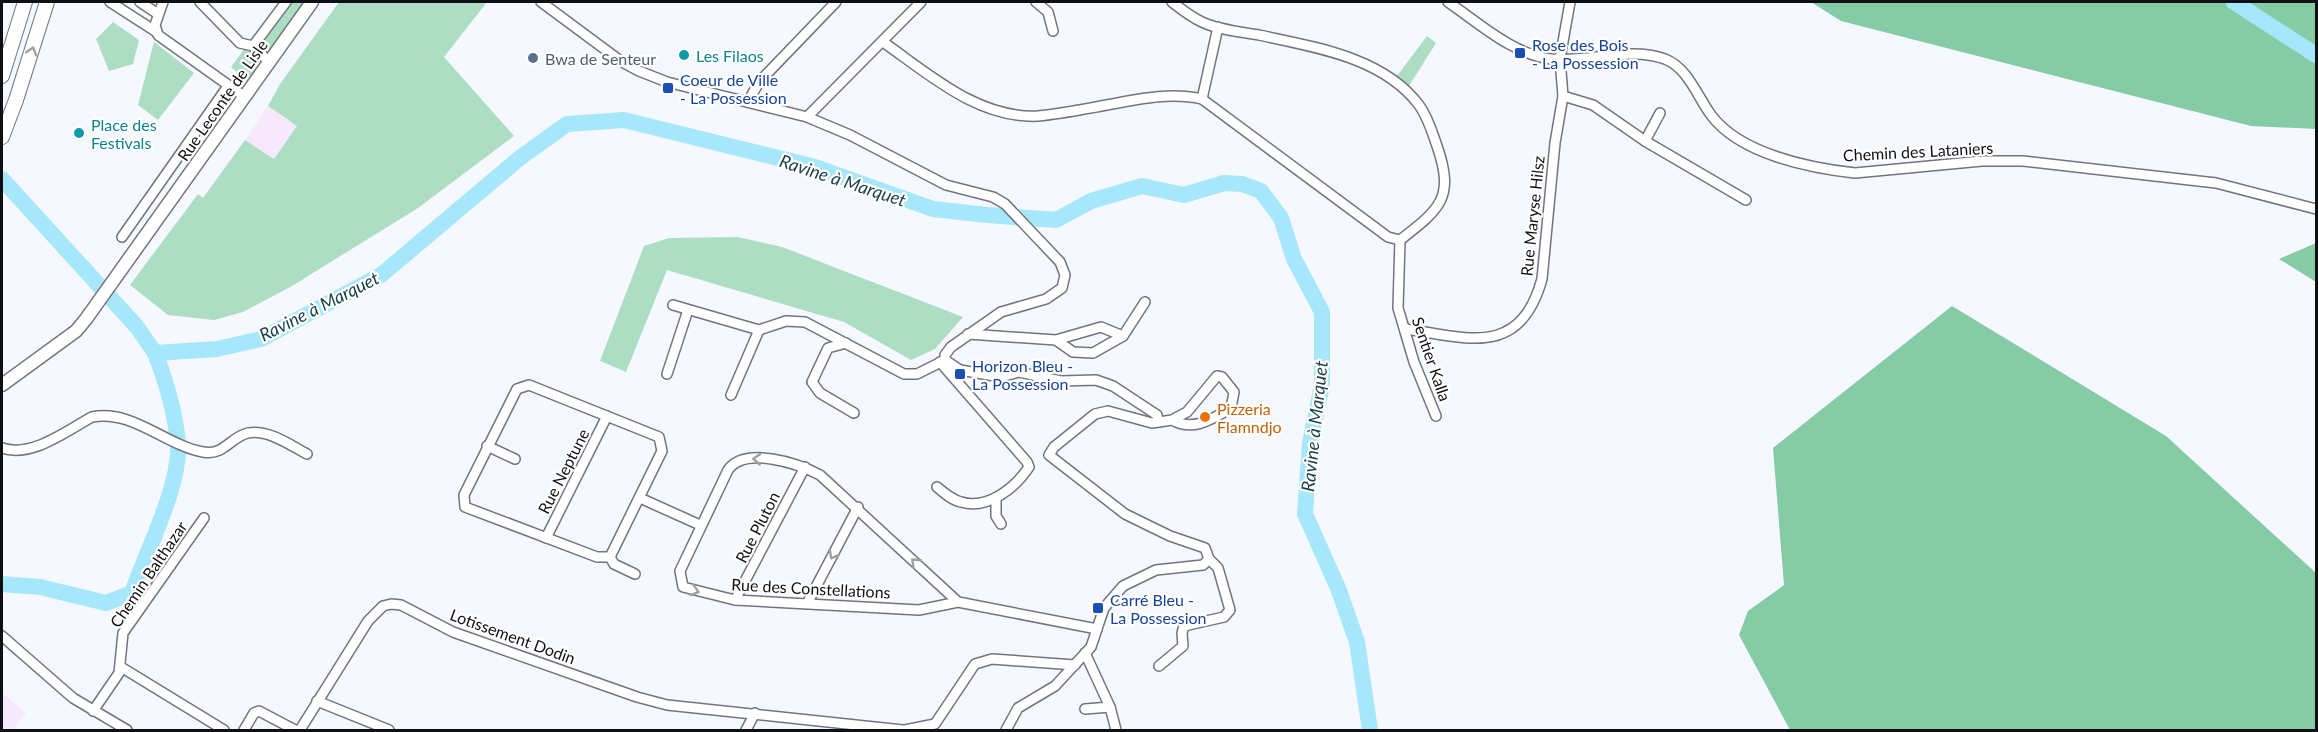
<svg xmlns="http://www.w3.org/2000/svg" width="2318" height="732" font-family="Lato,sans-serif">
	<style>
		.industrial { fill: #f6e9fd }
		.green { fill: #adddc3 }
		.forest { fill: #85cba6 }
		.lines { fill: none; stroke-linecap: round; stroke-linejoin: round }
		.river { stroke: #a6e7fb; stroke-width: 16 }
		.minor-casing { stroke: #72747f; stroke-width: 12 }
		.major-casing { stroke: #72747f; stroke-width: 15 }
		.highway-casing { stroke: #72747f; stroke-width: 16 }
		.minor { stroke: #fff; stroke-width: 9 }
		.major { stroke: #fff; stroke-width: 12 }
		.highway { stroke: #fff; stroke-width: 14 }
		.oneway { stroke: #9f9fa1 }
		.transit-dot { fill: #1a4fb4; stroke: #fff; stroke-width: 2 }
		.culture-dot { fill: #0f9aa8; stroke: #fff; stroke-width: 2 }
		.service-dot { fill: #5c6f8a; stroke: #fff; stroke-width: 2 }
		.food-dot { fill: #e8710a; stroke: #fff; stroke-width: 2 }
		.labels { text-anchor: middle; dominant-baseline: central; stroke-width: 4.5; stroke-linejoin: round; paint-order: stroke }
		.transit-label { font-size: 16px; fill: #164399; stroke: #fff; text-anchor: start }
		.culture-label { font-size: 16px; fill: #0d838f; stroke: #fff; text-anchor: start }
		.service-label { font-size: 16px; fill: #4e5e75; stroke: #fff; text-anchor: start }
		.street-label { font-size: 16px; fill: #0f1014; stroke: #fff }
		.food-label { font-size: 16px; fill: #c56008; stroke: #fff; text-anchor: start }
		.water-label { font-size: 18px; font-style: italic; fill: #183f4a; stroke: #fff }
	</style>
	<rect width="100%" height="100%" fill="#f6f8ff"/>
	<g class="industrial">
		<path d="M268,106L297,126L274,160L245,140Z"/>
		<path d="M2,693L26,713L13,730H2Z"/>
	</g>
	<g class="green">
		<path d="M290,2H305L269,51L261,43Z"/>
		<path d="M339,2H487L444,57L514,136L418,208L292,286L243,312L214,320L168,315L130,285L198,194L203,198L245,140L274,159L297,126L268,106L280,84Z"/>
		<path d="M113,22L139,40L133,64L109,71L96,39Z"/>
		<path d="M1427,36L1436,43L1409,86L1397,76Z"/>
		<path d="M154,42L194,73L158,120L138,105Z"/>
		<path d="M245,48L258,55L260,60L248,82L231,67Z"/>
		<path d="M738,237L782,247L963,317L935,349L911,360L844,322L667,270L626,372L600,361L644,246L669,238Z"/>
	</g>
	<g class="forest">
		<path d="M1811,2H2316V129L2251,126L1841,21Z"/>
		<path d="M2316,243V282L2279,259Z"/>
		<path d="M1952,306L2166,436L2316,573V730H1790L1739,635L1748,611L1784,585L1773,448Z"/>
	</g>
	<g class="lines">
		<g class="river">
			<path d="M2234,2L2316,55"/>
			<path d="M2,179L137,327L155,353L217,349L261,339L381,275L521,157L567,124L624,120L815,167L933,209L987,215L1056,220L1091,201L1142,186L1184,195L1224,183L1242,184L1261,191L1281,218L1294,259L1322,312V385L1310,443L1305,514L1338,588L1357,642L1370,730"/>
			<path d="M2,584L40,587L106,603L132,593C146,552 181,485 178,443C175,412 166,381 155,353"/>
		</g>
		<g class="minor-casing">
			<g id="minor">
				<path d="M110,2L155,31"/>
				<path d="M140,2L158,14"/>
				<path d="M163,2L155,25L158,35L245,97"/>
				<path d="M200,2L240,43L253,46L269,62"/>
				<path d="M541,2L622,62L639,71L667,82L807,117L850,135L946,185L993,197L1005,204L1060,262L1065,275L1062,288L1046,299L1001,312L951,347L945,355V360"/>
				<path d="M1036,2L1048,12L1053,31"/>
				<path d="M1448,2C1479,23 1512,54 1551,59C1588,63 1629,46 1665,59C1688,68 1697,96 1711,115C1740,154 1809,168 1855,173L1982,161H2023L2216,183L2316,209"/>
				<path d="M1570,2L1560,59L1563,96L1593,105L1645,141L1746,200"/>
				<path d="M883,42C929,74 978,119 1038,116C1061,114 1084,109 1107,105C1139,99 1170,92 1202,99L1388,237L1400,240C1440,209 1455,198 1437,146C1432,132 1428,117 1419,105C1383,57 1314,47 1259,35C1241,32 1219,30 1202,22C1191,17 1181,9 1172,2"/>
				<path d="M253,46L286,2"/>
				<path d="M1202,99L1218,27"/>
				<path d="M748,102L759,82L836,2"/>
				<path d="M807,117L921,2"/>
				<path d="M1645,141L1660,113"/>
				<path d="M122,237L228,86"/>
				<path d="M1400,240L1398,308L1414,362L1436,416"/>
				<path d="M673,305L759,330L786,321L805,322L904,374H917L945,360"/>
				<path d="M1406,329C1468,338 1520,358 1542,279L1555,143L1563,96"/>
				<path d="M968,334L1056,340L1073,352L1093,353L1123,336L1145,302"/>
				<path d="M1056,340L1101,327L1123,336"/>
				<path d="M846,343L828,348L812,382L820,393L854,413"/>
				<path d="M945,360L960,370L1000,377L1019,372L1061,381L1096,380L1113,386L1157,415L1158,421"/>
				<path d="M667,374L688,310"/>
				<path d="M529,385L659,437L662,451L610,557H597L465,507L464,495L517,389Z"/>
				<path d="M731,395L759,330"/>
				<path d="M1172,420C1194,432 1212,419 1231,408L1234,392L1222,377L1217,376L1187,412L1172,420L1152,423L1108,411L1095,414L1054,447L1049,455L1125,514L1170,536L1205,548L1209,559"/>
				<path d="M487,446L515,459"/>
				<path d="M2,448C32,458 66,431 92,417C132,409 165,445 203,452C224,456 230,437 248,433C268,429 290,445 307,454"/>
				<path d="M937,487C944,493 952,500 961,502C988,510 1015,488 1029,467L1027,462L940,362"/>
				<path d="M640,498L700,525"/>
				<path d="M996,499V516L1001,524"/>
				<path d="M546,538L607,416"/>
				<path d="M610,557L614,564L635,574"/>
				<path d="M735,600L805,467"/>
				<path d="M808,602L858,507"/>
				<path d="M958,602L820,475C797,463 745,446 728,470L680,571L683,587L735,600L919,610L958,602L1097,629"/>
				<path d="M2,636L73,698L127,730"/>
				<path d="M1085,653L1110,707L1116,730"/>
				<path d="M1159,666L1183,646L1182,633L1184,626L1224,617L1230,610L1218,568L1209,559"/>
				<path d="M121,667L224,730"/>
				<path d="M317,701L389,730"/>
				<path d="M1085,709L1110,707"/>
				<path d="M93,711L119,673L123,633L204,518"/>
				<path d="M244,730L254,713L259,711L295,730"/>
				<path d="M300,730L368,621L383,606L391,604L401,605L453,632L637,697L667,705L903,730"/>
				<path d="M746,730L755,713"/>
				<path d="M905,730L935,724L975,664L992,659L1075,665"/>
				<path d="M1006,730L1018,708L1055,686L1091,647L1104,608L1123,586L1156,570L1203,565L1209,559"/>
			</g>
		</g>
		<g class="major-casing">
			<path id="major" d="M2,385L76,331L86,319L312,2"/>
		</g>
		<g class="highway-casing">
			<g id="highway">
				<path d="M2,76L25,2"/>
				<path d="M2,137L16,100L47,2"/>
			</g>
		</g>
		<use href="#minor" class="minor"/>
		<use href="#major" class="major"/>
		<use href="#highway" class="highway"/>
	</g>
	<defs><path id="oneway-chevron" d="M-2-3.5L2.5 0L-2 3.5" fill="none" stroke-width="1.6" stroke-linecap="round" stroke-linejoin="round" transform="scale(1.5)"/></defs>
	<g class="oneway">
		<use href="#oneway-chevron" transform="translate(32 51) rotate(-73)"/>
		<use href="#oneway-chevron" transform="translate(757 459) rotate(-176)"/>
		<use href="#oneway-chevron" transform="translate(833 555) rotate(118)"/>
		<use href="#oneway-chevron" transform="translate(915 562) rotate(-137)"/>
		<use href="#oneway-chevron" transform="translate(695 591) rotate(18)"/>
	</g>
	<g class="transit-dot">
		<rect x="1514" y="47" width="12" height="12" rx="3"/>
		<rect x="662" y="82" width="12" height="12" rx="3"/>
		<rect x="954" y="368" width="12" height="12" rx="3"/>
		<rect x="1092" y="602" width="12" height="12" rx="3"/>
	</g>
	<g class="culture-dot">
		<circle cx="684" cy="55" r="6"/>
		<circle cx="79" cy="133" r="6"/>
	</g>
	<circle class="service-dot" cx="533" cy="58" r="6"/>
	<circle class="food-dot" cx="1205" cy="417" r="6"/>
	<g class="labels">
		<g class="transit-label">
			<text x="1532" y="44">Rose des Bois<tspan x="1532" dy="18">- La Possession</tspan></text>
			<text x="680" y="79">Coeur de Ville<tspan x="680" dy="18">- La Possession</tspan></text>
			<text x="972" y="365">Horizon Bleu -<tspan x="972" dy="18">La Possession</tspan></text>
			<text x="1110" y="599">Carré Bleu -<tspan x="1110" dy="18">La Possession</tspan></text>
		</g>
		<g class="culture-label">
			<text x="696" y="55">Les Filaos</text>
			<text x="91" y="124">Place des<tspan x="91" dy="18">Festivals</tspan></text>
		</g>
		<g class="service-label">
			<text x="545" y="58">Bwa de Senteur</text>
		</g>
		<g class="street-label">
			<text transform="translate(222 100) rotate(-55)">Rue Leconte de Lisle</text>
			<text transform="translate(1918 151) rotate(-3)">Chemin des Lataniers</text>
			<text transform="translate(1532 216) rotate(-84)">Rue Maryse Hilsz</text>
			<text transform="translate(1432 359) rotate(71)">Sentier Kalla</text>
			<text transform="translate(563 471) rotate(-63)">Rue Neptune</text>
			<text transform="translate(757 527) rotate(-63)">Rue Pluton</text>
			<text transform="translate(148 574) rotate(-56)">Chemin Balthazar</text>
			<text transform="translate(811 588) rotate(3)">Rue des Constellations</text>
			<text transform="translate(513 636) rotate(20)">Lotissement Dodin</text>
		</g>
		<g class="food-label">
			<text x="1217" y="408">Pizzeria<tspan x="1217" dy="18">Flamndjo</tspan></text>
		</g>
		<g class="water-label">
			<text transform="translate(843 180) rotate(18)">Ravine à Marquet</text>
			<text transform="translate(319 306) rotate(-27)">Ravine à Marquet</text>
			<text transform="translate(1314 426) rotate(-84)">Ravine à Marquet</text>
		</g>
	</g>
	<rect width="2318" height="732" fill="none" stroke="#0f1014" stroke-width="6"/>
</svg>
